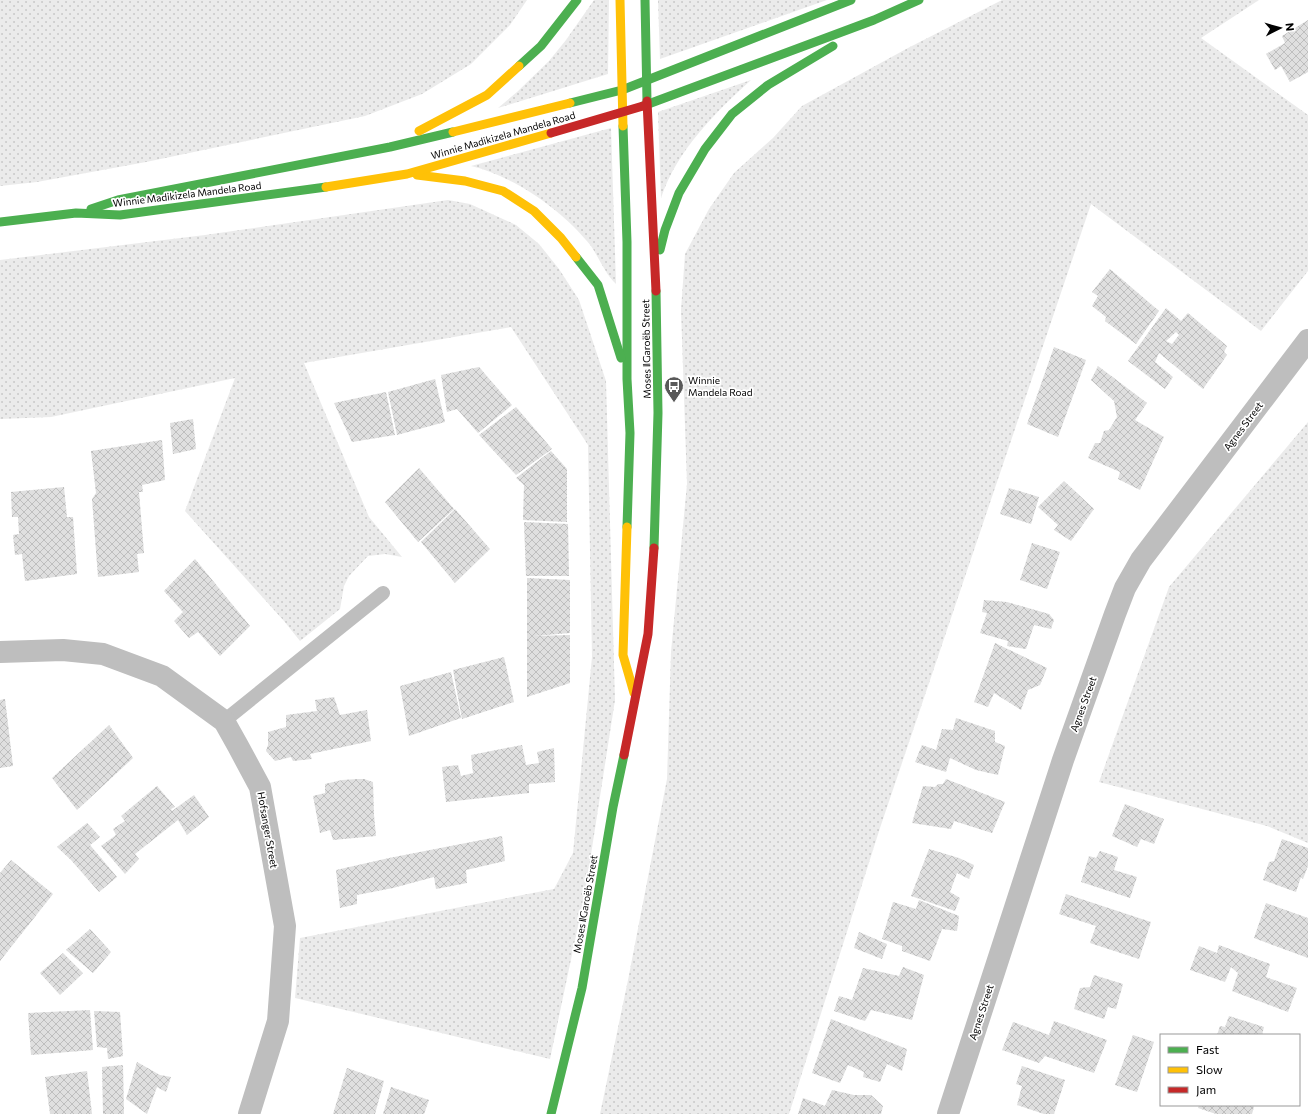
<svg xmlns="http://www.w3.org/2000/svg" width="1308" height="1114" font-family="Commissioner,sans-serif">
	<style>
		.grass { fill: url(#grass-dots) }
		.building { fill: url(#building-cross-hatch); fill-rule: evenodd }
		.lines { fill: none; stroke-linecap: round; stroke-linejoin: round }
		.lane { stroke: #bebebe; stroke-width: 14 }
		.street { stroke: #bebebe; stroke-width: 22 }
		.fast { stroke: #4caf50; stroke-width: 9 }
		.slow { stroke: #ffc107; stroke-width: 9 }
		.jam { stroke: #c62828; stroke-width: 9 }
		.labels { text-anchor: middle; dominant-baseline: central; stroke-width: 3.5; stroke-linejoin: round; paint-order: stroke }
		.street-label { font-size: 10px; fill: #000; stroke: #fff }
		.poi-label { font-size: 10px; fill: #000; stroke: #fff; text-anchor: start }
	</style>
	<defs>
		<pattern id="grass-dots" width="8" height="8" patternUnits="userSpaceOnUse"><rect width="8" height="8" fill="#ebebeb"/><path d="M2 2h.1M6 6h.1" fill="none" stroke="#c8c8c8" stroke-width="1.8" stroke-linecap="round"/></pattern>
		<pattern id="building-cross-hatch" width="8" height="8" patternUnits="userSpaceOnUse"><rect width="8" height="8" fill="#dfdfdf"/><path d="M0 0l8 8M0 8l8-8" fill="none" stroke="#bebebe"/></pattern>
	</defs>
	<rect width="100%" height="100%" fill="#fff"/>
	<g class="grass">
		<path d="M0,0H527L510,25L471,64L422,94L365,116L146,162L37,182L0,186Z"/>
		<path d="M594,0H609L608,74L498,108L517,92L549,61L566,40Z"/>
		<path d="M658,0H827L660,59Z"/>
		<path d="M1002,0H1259L1201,38L1308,115V271L1261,331L1091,204L880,828L789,1114H600L628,980L667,779L671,652L687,484L681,310L685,254L709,209L734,173L773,138L802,106L908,48Z"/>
		<path d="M751,80C715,113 677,150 661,198L658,112Z"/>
		<path d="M611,128L616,284C606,275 599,258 591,246C564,211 514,176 471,166Z"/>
		<path d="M448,200L470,204L516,225L539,244L559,269L579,300L606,381L615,700L585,893L550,1059L295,998L300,938L554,889L573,853L592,657L588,445L511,327L304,363L369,517L402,557L385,554L368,556L349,576L344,586L340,609L300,641L284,621L185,511L235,378L51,417L0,419V260L205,235Z"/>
		<path d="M1308,422V843L1267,826L1099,782L1169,587Z"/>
	</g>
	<g class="building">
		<path d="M1308,20V72L1290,82L1281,66L1275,70L1266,54L1285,43L1282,36Z"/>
		<path d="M1110,269L1159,311L1136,344L1105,321L1106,317L1092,306L1098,296L1092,292Z"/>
		<path d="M1166,308L1181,321L1188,313L1227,346L1224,352L1227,355L1203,389L1159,353L1155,362L1173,377L1165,389L1128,361ZM1176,332L1179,335L1172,344L1166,341Z"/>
		<path d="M1054,347L1086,360L1058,437L1027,424Z"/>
		<path d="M1098,366L1147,403L1135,420L1164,437L1140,490L1118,479L1120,472L1088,458L1095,443H1100L1104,431L1109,430L1117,417L1114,401L1091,380Z"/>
		<path d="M479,367L512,405L478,433L457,409L447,412L441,375Z"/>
		<path d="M435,379L445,422L397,435L388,392Z"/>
		<path d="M386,392L395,435L352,442L334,403Z"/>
		<path d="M516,407L552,449L516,475L479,435Z"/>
		<path d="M193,419L196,449L173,454L170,423Z"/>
		<path d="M162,440L165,480L142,485L143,492H139L144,553L137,554L139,572L98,577L92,499L96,493L91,451Z"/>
		<path d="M551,451L567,469V522L523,520L524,485L516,478Z"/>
		<path d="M419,468L454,509L418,542L385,502Z"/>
		<path d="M1064,481L1094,509L1071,541L1054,530L1058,525L1038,507Z"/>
		<path d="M64,487L67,517H73L77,574L25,581L22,554L15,555L13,535L19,534L18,517H12L11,492Z"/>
		<path d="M1009,488L1039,497L1031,524L1000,514Z"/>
		<path d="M455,509L490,549L455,583L421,542Z"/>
		<path d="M524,522L568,524L569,576H526Z"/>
		<path d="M1032,543L1060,552L1047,589L1020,580Z"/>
		<path d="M195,559L250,626L220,656L198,632L189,638L174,621L183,612L164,591Z"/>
		<path d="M527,578L570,580V633L534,636L570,635V683L527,697Z"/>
		<path d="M984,600L1007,602L1049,614L1054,620L1051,629L1034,625L1026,649L1007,646L1008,641L980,633L987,613L982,612Z"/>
		<path d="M995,643L1047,668L1040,685L1028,690L1021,710L994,693L988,707L974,702Z"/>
		<path d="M504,657L514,702L462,719L453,670Z"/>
		<path d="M451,672L461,718L409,736L400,686Z"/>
		<path d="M334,697L340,715L367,710L371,741L310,754L312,759L293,761L291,757L275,761L266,751L268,745V732L286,727V715L317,711L315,700Z"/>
		<path d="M5,699L13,766L0,768V700Z"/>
		<path d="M956,718L995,731V742L1005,746L998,775L976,770L950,758L946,772L915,762L922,745L936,750L942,729L953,730Z"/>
		<path d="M109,725L133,758L77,810L52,778Z"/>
		<path d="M522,745L526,765L539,763L537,752L554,748L555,782L529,784V793L446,802L442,767L458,765L461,776L473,773L471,755Z"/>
		<path d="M358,779H364L373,782L374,815L376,836L333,840L330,830L320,833L313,796L325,793V784L342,780Z"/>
		<path d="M946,779L1005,802L992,833L954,821L951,829L912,823L923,786L935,787L938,784H943Z"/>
		<path d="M157,786L175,807L171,809L172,811L194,795L209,817L187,835L178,820L135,854L139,859L125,874L101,846L116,835L113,829L125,821L121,816Z"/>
		<path d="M1125,804L1164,819L1154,844L1141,839L1137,847L1112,836Z"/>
		<path d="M87,823L100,837L90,845L117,877L99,892L71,860L57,847Z"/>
		<path d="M502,836L505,861L466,870L467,883L436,889L434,877L393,888L357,895V904L340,908L336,870L389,858Z"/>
		<path d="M1282,839L1308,848V866L1303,879L1301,877L1296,892L1263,880L1269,862L1274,861Z"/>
		<path d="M929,849L959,858L974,865L969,879L957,873L950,892L960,898L955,911L911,896Z"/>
		<path d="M1100,851L1118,857L1114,870L1137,877L1130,898L1081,882L1089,856L1096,858Z"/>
		<path d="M11,860L53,894L0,961V873Z"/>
		<path d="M1066,894L1151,922L1139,959L1090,943L1096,926L1059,914Z"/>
		<path d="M919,900L959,916L957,931L942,929L930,961L902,951V946L882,939L893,902L916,909Z"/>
		<path d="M1266,903L1308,918V958L1254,938Z"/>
		<path d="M90,929L111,952L93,973L66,950Z"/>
		<path d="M859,932L887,944L882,959L854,948Z"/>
		<path d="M1219,945L1270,964L1266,977L1297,988L1288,1012L1232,991L1238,973L1231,967L1225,982L1190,970L1199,946L1217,953Z"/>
		<path d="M63,953L83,973L60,995L40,973Z"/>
		<path d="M903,967L924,975L912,1020L871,1010L865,1021L834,1011L839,996L852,1000L863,968L899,976Z"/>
		<path d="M1094,975L1123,984L1116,1009L1108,1007L1104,1019L1074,1009L1080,988L1090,987Z"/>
		<path d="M90,1010L93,1050L31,1055L28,1013Z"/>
		<path d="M94,1011L120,1012L123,1056L108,1059L107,1048L97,1047Z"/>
		<path d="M1229,1016L1264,1027L1262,1035H1217L1220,1026L1225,1027Z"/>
		<path d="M831,1019L907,1049L902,1071L887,1064L880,1082L863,1077L864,1072L848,1065L840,1083L812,1073Z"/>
		<path d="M1054,1021L1107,1040L1094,1073L1045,1056L1039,1063L1002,1050L1013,1022L1049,1035Z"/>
		<path d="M1133,1035L1154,1042L1137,1092L1115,1085Z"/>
		<path d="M137,1062L160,1075L171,1077L166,1092L157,1087L147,1114L126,1099Z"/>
		<path d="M123,1065L124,1114H103L102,1067Z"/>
		<path d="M1022,1066L1065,1080L1054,1114H1044L1017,1105L1022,1086L1016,1084Z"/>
		<path d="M347,1068L384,1081L375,1114H333Z"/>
		<path d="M87,1071L92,1114H50L45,1077Z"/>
		<path d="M391,1087L429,1100L424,1114H383Z"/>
		<path d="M832,1090L854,1095H871L883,1106L881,1114H798L803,1098L825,1106Z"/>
		<path d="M1199,1105H1251L1254,1107L1252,1114H1216L1198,1108Z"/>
	</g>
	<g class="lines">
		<path class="lane" d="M224,721L383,593"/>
		<g class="street">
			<path d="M0,652L63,650L103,654L162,676L224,721L238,746L260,787L285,926L278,1021L249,1114"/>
			<path d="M948,1114L1063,760L1115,614L1125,588L1141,560L1308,340"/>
		</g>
		<g class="fast">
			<path d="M645,0L647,101"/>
			<path d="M519,66L541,46L577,0"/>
			<path d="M570,103L622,90L851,0"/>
			<path d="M643,106L874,20L919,0"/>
			<path d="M623,126L627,242V379L630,433L627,527"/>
			<path d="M91,209L118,200L390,147L453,132"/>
			<path d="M0,222L76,213L120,215L326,187"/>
			<path d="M660,250L665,230L679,193L705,149L732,114L768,85L833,46"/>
			<path d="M576,257L598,285L621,358"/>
			<path d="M654,548L658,413L656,291"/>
			<path d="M551,1114L582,988L613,807L624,755"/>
		</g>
		<g class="slow">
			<path d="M620,0L623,126"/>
			<path d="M419,131L487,95L519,66"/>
			<path d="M453,132L570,103"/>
			<path d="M417,175L465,181L503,191L534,211L561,238L576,257"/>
			<path d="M326,187L407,174L551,133"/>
			<path d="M627,527L623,655L634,693"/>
		</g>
		<g class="jam">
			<path d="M647,101L656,291"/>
			<path d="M551,133L643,106"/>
			<path d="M624,755L648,634L654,548"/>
		</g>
	</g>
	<defs>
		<g id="bus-pin" transform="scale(1)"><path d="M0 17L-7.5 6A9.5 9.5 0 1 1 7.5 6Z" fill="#595959" stroke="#fff"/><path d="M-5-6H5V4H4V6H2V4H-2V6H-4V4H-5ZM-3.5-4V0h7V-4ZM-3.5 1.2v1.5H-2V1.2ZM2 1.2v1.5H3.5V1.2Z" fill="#fff"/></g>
	</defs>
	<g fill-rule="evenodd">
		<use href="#bus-pin" x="674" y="386"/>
	</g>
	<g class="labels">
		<g class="street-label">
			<text transform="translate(503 135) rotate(-16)">Winnie Madikizela Mandela Road</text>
			<text transform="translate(187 194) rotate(-7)">Winnie Madikizela Mandela Road</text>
			<text transform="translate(646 349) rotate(-91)">Moses ǁGaroëb Street</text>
			<text transform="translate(1243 426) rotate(-53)">Agnes Street</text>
			<text transform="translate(1083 704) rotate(-70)">Agnes Street</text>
			<text transform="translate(268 830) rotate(80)">Hofsanger Street</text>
			<text transform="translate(585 904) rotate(-80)">Moses ǁGaroëb Street</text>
			<text transform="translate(981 1012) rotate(-72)">Agnes Street</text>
		</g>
		<g class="poi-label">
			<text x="688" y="380">Winnie<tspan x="688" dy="12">Mandela Road</tspan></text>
		</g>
	</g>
	<rect x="1160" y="1034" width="140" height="72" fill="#ffffff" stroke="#999999"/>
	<rect x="1168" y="1047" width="20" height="6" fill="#4caf50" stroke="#999999"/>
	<text x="1196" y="1054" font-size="12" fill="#000000">Fast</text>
	<rect x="1168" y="1067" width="20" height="6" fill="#ffc107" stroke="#999999"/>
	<text x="1196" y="1074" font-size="12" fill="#000000">Slow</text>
	<rect x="1168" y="1087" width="20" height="6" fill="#c62828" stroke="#999999"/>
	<text x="1196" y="1094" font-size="12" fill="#000000">Jam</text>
	<g transform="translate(1280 28) rotate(84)" stroke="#ffffff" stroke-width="3" paint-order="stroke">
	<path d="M0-3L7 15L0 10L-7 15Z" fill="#000000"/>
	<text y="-6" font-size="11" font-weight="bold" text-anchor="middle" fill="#000000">N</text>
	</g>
</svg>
